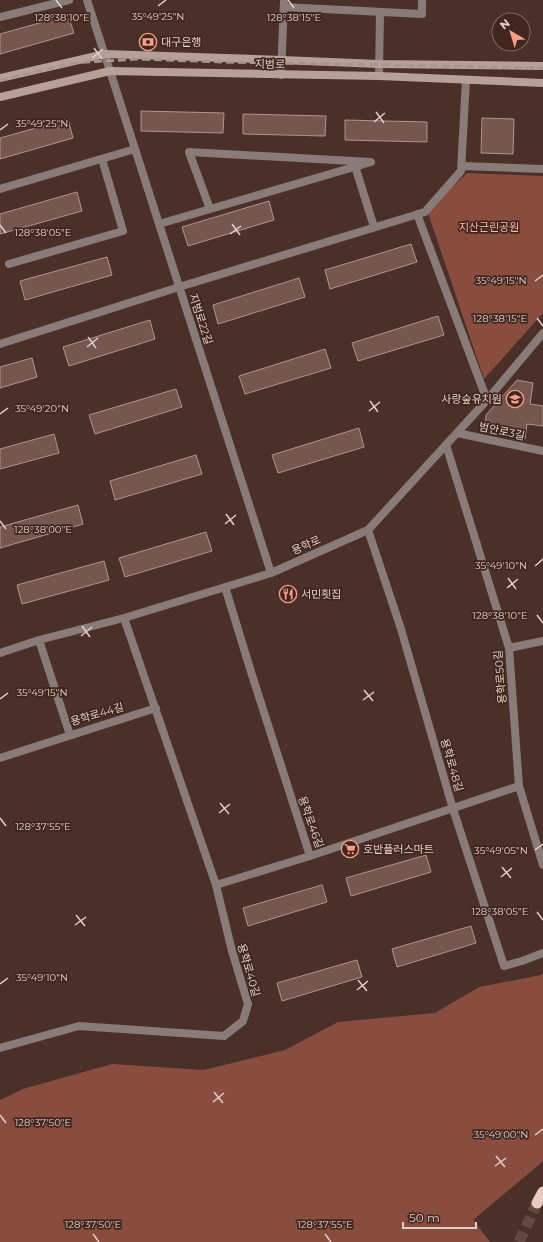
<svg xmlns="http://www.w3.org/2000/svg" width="543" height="1242" font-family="Montserrat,'Noto Sans KR',sans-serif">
  <rect width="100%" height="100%" fill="#4b3029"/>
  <path fill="#884d3e" d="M467,173l76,3v137l-59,66 -56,-166 19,-21z
    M543,973v187l-2,3 -68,57 17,22h-490v-142l23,-11 89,-25 92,6 81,-20 53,-28 97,-9 44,-26 62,-12z"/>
  <path fill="#75574f" stroke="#b4938a" d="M68,15l6,18 -74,21v-20z
    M141,111l83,2 -1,20 -82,-2z
    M243,114l83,2 -1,20 -82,-2z
    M482,118l32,1 -1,35 -32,-1z
    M68,119l5,19 -73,21v-21z
    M345,120l82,2v20l-82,-2z
    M77,192l5,19 -82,23v-20z
    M269,201l5,19 -86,26 -6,-19z
    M411,244l6,18 -87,27 -5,-19z
    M107,257l5,18 -87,25 -5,-19z
    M299,278l6,19 -87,27 -5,-19z
    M438,316l6,19 -86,26 -6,-18z
    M150,320l5,19 -86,27 -6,-19z
    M325,349l6,19 -86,26 -6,-18z
    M32,358l5,19 -37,11v-21z
    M517,380l16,3 -3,21 13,2v20l-16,-2 -2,15 -40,-7 1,-17z
    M176,389l6,18 -87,27 -6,-19z
    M359,428l5,19 -86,26 -6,-18z
    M54,434l5,19 -59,16v-20z
    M196,455l6,19 -87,26 -5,-19z
    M78,505l5,19 -83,24v-21z
    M206,532l6,19 -87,26 -6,-19z
    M104,561l5,19 -87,24 -5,-19z
    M426,855l5,17 -80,24 -5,-18z
    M322,885l5,17 -79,24 -5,-18z
    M471,926l5,17 -79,24 -5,-18z
    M357,960l5,17 -80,24 -5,-18z"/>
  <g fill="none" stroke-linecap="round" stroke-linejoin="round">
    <path stroke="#624841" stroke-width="11" stroke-dasharray="11 5.5" stroke-linecap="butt" d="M519,1242l18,-39"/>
    <path stroke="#897b77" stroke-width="8" d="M284,7l138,7v-14
      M0,17l69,-17
      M110,71l161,502
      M281,75l3,-75
      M379,76l1,-64
      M355,166l19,61
      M462,166l81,3
      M0,189l135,-40
      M417,214l70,186
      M159,224l212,-62 -182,-10 21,57
      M9,264l114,-33 -21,-72
      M0,344l179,-57 246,-75 36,-41 5,-91
      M446,445l63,203 10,138 24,79
      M368,530l33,99 52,180 51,157 18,-5 21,-8
      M225,587l27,88 58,181
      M39,640l31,95
      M509,648l34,-7
      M0,758l156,-50
      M216,885l94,-29 209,-70
      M0,1048l79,-22 145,10 19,-15 5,-17 -16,-53 -16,-66 -92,-267"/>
    <path stroke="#897b77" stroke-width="8" d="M87,0l23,71
      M457,433l86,18
      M0,653l39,-13 85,-22 147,-45 97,-43 119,-130 56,-67"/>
    <path stroke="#b7a09a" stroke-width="8" d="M0,78l105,-24 177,6 97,4 164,2
      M0,97l110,-26 269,5 164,7"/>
    <path stroke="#eac9c0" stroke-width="11" d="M537,1203l6,-11"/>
    <path stroke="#a9948e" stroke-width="3" stroke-dasharray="8 4" stroke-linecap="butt" d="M0,80l72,-17 64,-4 89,3 318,6"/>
  </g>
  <path fill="none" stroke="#e1cfca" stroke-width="1.5" d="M56,0l6,8M288,0l6,8M158,6l8,-6M94,48l8,11M92,58l11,-9M376,112l8,11M374,122l11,-9M0,130l8,-6M232,224l8,11M0,225l6,8M230,234l11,-8M535,281l8,-6M537,318l6,8M88,337l8,11M87,347l11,-9M370,401l8,11M369,411l11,-9M0,414l8,-6M226,514l8,11M0,521l6,8M225,524l11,-9M535,566l8,-7M508,578l8,11M507,588l11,-9M537,615l6,8M82,626l8,11M81,636l11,-9M364,690l9,11M0,699l8,-6M363,700l11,-8M220,803l9,11M219,813l11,-9M0,818l6,8M535,850l8,-6M502,867l9,11M501,877l11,-9M537,912l6,8M76,915l9,11M75,925l11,-8M358,980l9,11M0,984l8,-6M357,990l11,-9M214,1092l9,11M213,1102l11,-9M0,1115l6,8M535,1135l8,-6M496,1156l9,11M495,1166l11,-8M93,1234l6,8M325,1234l6,8"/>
  <defs>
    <symbol id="bank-ring" viewBox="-11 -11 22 22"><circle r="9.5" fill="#40261f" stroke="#f49e88" stroke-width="1.5"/><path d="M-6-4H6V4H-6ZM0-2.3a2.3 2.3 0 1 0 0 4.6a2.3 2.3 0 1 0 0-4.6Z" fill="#f49e88"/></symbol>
    <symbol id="school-ring" viewBox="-11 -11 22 22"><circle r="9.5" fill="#40261f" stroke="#f49e88" stroke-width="1.5"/><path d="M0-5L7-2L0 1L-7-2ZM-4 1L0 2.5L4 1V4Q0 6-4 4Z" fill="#f49e88"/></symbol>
    <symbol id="restaurant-ring" viewBox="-11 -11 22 22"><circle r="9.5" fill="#40261f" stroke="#f49e88" stroke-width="1.5"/><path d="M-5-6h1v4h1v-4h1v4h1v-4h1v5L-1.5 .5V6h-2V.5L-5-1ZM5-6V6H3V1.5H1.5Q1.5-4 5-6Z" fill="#f49e88"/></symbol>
    <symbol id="supermarket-ring" viewBox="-11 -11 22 22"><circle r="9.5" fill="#40261f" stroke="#f49e88" stroke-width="1.5"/><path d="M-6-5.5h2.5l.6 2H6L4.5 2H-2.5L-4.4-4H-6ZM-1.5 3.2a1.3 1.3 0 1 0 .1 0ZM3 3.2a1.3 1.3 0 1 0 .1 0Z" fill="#f49e88"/></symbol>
  </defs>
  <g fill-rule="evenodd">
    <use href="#bank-ring" x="138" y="32" width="20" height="20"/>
    <use href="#school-ring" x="505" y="389" width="20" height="20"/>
    <use href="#restaurant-ring" x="278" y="584" width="20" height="20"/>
    <use href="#supermarket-ring" x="340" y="839" width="20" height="20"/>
  </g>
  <g text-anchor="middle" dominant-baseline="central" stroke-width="3.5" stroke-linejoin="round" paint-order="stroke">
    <g font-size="11" fill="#e1cfca" stroke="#40261f" text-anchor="start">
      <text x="161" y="42">대구은행</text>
      <text x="502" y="399" text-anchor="end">사랑숲유치원</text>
      <text x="301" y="594">서민횟집</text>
      <text x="363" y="849">호반플러스마트</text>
    </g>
    <g font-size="11" fill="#e1cfca" stroke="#40261f">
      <text transform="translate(270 64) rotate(1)">지범로</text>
      <text transform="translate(201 319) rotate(72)">지범로22길</text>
      <text transform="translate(502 431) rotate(12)">범안로3길</text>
      <text transform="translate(306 545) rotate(-24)">용학로</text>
      <text transform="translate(500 677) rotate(-95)">용학로50길</text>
      <text transform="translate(97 714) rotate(-16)">용학로44길</text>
      <text transform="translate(452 765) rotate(74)">용학로48길</text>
      <text transform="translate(311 822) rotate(70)">용학로46길</text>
      <text transform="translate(249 970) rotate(74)">용학로40길</text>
    </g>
    <g font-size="11" fill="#f9b8a7" stroke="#40261f">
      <text x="489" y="227">지산근린공원</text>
    </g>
  </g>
  <g font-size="10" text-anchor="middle" fill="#e1cfca" stroke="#40261f" stroke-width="3.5" stroke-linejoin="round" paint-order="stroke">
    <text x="158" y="20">35°49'25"N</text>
    <text x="62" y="21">128°38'10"E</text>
    <text x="294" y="21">128°38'15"E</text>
    <text x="42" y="127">35°49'25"N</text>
    <text x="43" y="236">128°38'05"E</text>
    <text x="501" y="284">35°49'15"N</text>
    <text x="500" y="322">128°38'15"E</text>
    <text x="42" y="412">35°49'20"N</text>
    <text x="43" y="533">128°38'00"E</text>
    <text x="501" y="569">35°49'10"N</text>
    <text x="500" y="619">128°38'10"E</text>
    <text x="42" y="696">35°49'15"N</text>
    <text x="43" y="830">128°37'55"E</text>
    <text x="501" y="854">35°49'05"N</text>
    <text x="500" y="915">128°38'05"E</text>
    <text x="42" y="981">35°49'10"N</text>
    <text x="43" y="1126">128°37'50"E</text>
    <text x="501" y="1138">35°49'00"N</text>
    <text x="93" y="1228">128°37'50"E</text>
    <text x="325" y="1228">128°37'55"E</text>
  </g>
  <g transform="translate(511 32) rotate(322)"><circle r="19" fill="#40261f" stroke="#806a63"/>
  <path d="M0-3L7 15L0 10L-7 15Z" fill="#f49e88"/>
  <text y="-6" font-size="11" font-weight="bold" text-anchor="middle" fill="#e1cfca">N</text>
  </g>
  <path d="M403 1222v6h73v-6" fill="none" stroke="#e1cfca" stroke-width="2"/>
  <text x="409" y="1222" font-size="12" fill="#e1cfca" stroke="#40261f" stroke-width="3" paint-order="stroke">50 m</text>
</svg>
